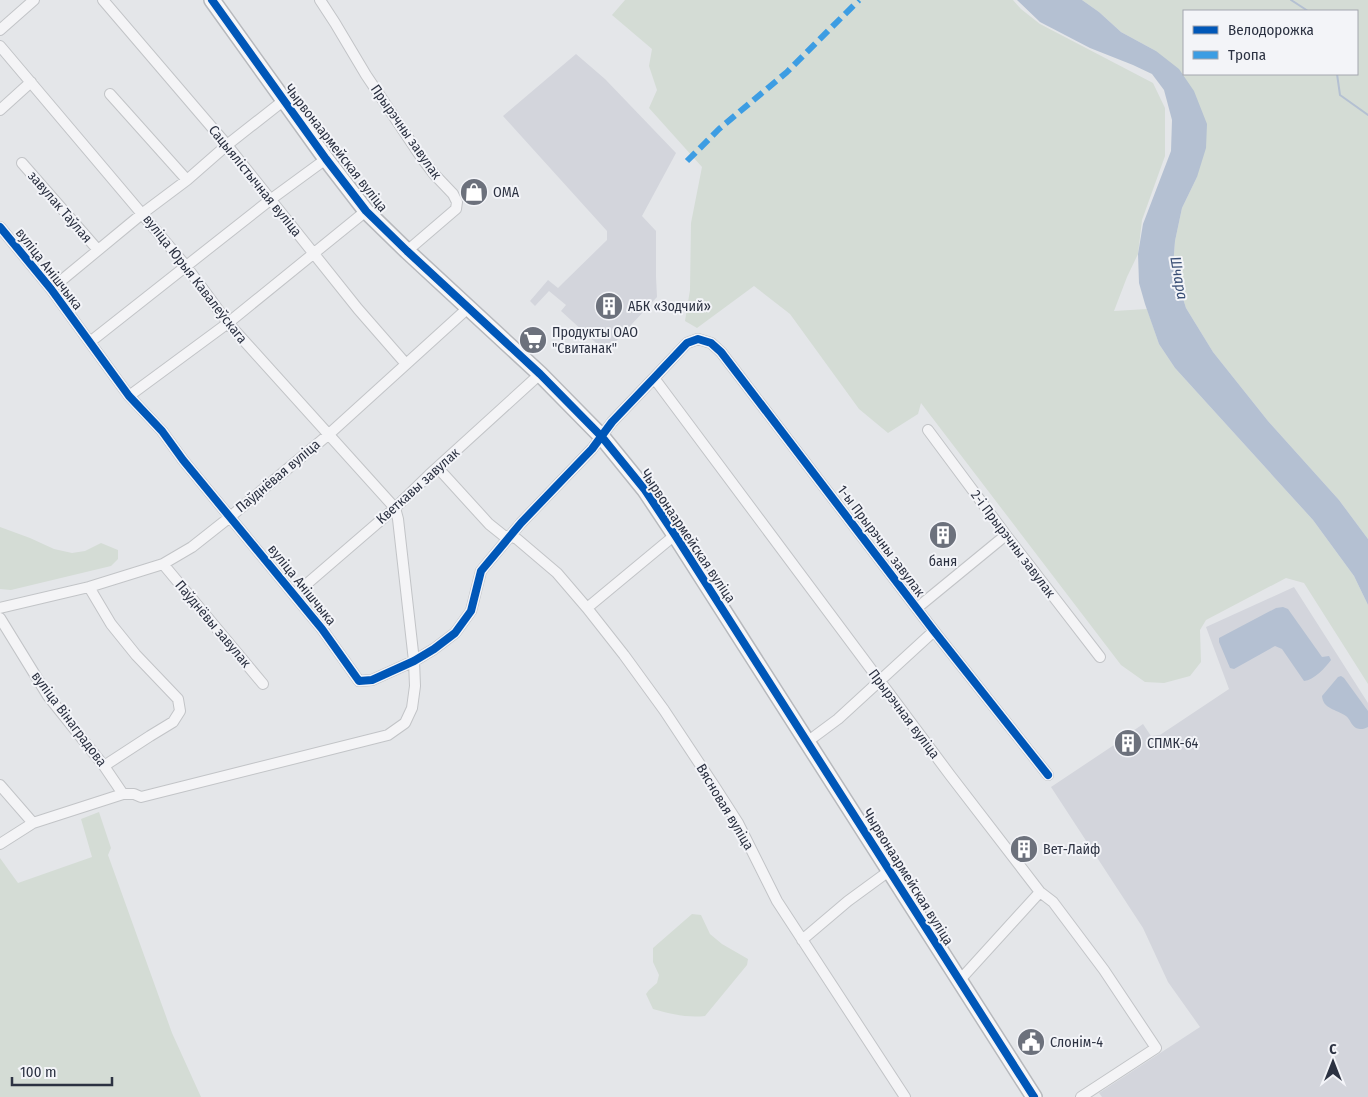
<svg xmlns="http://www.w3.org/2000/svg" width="1368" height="1097" font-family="'Fira Sans Condensed',sans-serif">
  <rect width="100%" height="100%" fill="#e4e6e9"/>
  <path fill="#d3d5dc" d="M576,54l29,25 71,74 -34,63 14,15v46l1,20 -51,55 -45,-41 5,-6 -17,-14 -14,15 -5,-5 18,-21 10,8 4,-4 45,-44v-9l-104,-115z
    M1294,587l74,116v394h-266l-3,-4 101,-66 -32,-45 -25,-54 -92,-141 78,-52 -2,-3 5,-3 1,2 10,-7 8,12 9,-1 69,-46 -23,-62z"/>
  <path fill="#d4dcd5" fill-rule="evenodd" d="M625,0h388l8,9 19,15 113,59 12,25v48l-23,64 -4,34 -11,23 -13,34 33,-2 12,35 16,24 138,152 41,56 14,29v79l-64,-101 -18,-5 -80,42 -6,10 1,32 -11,14 -26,7 -19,-1 -24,-17 -200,-262 -3,11 -30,19 -29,-24 -69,-95 -36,-28 -57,42 -12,-7 5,-31 1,-67 11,-56 -53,-59 8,-18 -8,-24 3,-17 -40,-34z
    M1082,0h286v539l-29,-39 -71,-79 -55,-69 -27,-44 -13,-41 2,-26 7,-33 15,-31 -41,-126 -35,-19 -22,-20zM1184,11h173v63h-173z
    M0,527l30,11 24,11 18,4 13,-2 16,-8 17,7v9l-7,7 -100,24 -11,-1z
    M99,812l12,36 -3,7 64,178 29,64h-201v-239l18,25 74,-26 -11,-38z
    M692,914l9,1 9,19 12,10 26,15 -1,6 -42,51c-18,2 -34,-2 -52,-7l-7,-15 3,-4 8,-7 2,-8 -6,-13v-14z"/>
  <path fill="#b4c0d2" d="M1017,0h65l17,12 22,20 35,19 23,18 15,22 13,33 -1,24 -9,29 -15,31 -7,33 -2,26 13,41 27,44 55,69 71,79 29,39v66l-14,-29 -41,-56 -138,-152 -16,-24 -14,-40 -6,-21 -1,-29 5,-30 28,-73 1,-31 -8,-30 -12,-16 -19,-9 -43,-17 -50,-26z
    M1283,607l5,2 34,48 7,-1 2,4c-6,8 -17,20 -27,21l-22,-32 -7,-3 -41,23 -4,-1 -11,-26v-4l57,-30z
    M1341,676l3,2 24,33v16c-4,2 -7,3 -12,1 -5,-3 -6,-9 -10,-12 -10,-7 -23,-7 -24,-20l16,-19z"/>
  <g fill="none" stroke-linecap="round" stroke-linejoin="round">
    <path stroke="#b4c0d2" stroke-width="2" d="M1291,0l17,11
      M1337,74l3,21 28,20"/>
    <defs>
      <path id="minor" d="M103,0l124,145 131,164 48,55
        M320,0l15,23 31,52 55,82 13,17 19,20 4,8 -1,7 -49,42
        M0,30l34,-30
        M0,46l186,220 42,57 167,185 3,11 16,142 1,25 -3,22 -7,15 -17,12 -247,62 -7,-3h-11l-90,29 -33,21
        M110,94l77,86
        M0,110l31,-28
        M22,163l76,87
        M0,227l51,62 78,107 33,35 21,29 139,169 37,52 13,-1 42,-19 20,-12 21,-16 16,-22 10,-40 40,-48 71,-74 20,-27 42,-44 33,-35 11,-4 13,4 10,9 213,279 114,144
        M51,289l92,-76 44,-33 40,-35 56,-44
        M90,342l180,-142 56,-41
        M654,378l296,397 90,117 13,10 51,68 52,78 -75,49
        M129,396l99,-73 138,-112
        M928,430l78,105 94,122
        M438,468l51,56 15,12h6l7,3 40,34 30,35 37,47 40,55 51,77 23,36 39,78 128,196
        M163,564l100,120
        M89,587l22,37 25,31 42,44 2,12 -7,11 -23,14 -46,30
        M294,595l101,-87 34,-33 111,-101
        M0,608l89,-21 74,-23 29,-17 38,-30 98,-82 140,-127
        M587,608l88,-73
        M917,608l89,-73
        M0,618l48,78 56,70 19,28
        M807,742l31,-23 96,-88
        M0,785l33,38
        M802,940l46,-39 41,-30
        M959,981l81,-89"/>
      <path id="highway" d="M212,0l114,159 40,52 41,40 133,123 62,63 43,53 30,45 359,562"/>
    </defs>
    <use href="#minor" stroke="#c2c4c7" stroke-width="12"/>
    <use href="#highway" stroke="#b7b9bd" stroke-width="18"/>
    <use href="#minor" stroke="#f4f4f6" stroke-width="10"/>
    <use href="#highway" stroke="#f7f7f8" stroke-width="15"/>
    <path stroke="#3d9de3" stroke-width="6" stroke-dasharray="12 6" stroke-linecap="butt" d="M687,161l32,-32 68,-57 72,-72"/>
    <defs>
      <path id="cycleway" d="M212,0l114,159 40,52 41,40 133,123 62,63 43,53 30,45 359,562
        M0,227l51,62 78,107 33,35 21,29 139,169 37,52 13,-1 42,-19 20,-12 21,-16 16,-22 10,-40 40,-48 71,-74 20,-27 42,-44 33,-35 11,-4 13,4 10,9 213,279 114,144"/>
    </defs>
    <use href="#cycleway" stroke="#f3f4f8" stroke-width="11"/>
    <use href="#cycleway" stroke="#0057b8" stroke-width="8"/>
  </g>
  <defs>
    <symbol id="shop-disc" viewBox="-11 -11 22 22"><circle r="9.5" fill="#6c717c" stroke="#f3f4f8"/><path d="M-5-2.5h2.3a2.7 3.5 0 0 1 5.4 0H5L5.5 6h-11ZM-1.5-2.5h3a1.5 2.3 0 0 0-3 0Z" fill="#fff"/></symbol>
    <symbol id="building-disc" viewBox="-11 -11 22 22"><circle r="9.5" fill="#6c717c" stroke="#f3f4f8"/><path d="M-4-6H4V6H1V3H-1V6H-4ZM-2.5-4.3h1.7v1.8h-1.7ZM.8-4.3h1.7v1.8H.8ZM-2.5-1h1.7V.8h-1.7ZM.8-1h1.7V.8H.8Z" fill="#fff"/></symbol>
    <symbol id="supermarket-disc" viewBox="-11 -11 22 22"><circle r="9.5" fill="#6c717c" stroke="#f3f4f8"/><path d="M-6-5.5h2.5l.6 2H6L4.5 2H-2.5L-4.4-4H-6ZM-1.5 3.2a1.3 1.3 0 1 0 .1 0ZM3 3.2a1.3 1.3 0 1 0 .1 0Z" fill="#fff"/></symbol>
    <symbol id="civic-disc" viewBox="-11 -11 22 22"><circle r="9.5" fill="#6c717c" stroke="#f3f4f8"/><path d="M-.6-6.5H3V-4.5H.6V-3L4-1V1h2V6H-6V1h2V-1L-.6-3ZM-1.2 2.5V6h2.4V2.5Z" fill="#fff"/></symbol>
  </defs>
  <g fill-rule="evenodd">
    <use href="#shop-disc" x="458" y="176" width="32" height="32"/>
    <use href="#building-disc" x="593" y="290" width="32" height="32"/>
    <use href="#supermarket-disc" x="517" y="324" width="32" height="32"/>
    <use href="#building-disc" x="927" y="519" width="32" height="32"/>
    <use href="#building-disc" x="1112" y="727" width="32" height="32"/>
    <use href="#building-disc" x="1008" y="833" width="32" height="32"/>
    <use href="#civic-disc" x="1015" y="1026" width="32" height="32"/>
  </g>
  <g text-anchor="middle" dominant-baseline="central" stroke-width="4" stroke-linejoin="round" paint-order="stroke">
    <g font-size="14" fill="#2c3242" stroke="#f3f4f8">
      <text transform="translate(406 132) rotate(55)">Прырэчны завулак</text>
      <text transform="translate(336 148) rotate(52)">Чырвонаармейская вуліца</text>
      <text transform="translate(255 181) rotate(51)">Сацыялістычная вуліца</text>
      <text transform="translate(60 207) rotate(49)">завулак Таўлая</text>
      <text transform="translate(49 269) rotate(52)">вуліца Анішчыка</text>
      <text transform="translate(195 279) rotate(52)">вуліца Юрыя Кавалеўскага</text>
      <text transform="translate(278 476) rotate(-40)">Паўднёвая вуліца</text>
      <text transform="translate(418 486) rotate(-42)">Кветкавы завулак</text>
      <text transform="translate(688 536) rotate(56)">Чырвонаармейская вуліца</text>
      <text transform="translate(881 541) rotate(53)">1-ы Прырэчны завулак</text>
      <text transform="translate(1013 544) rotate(53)">2-і Прырэчны завулак</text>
      <text transform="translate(302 585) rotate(51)">вуліца Анішчыка</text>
      <text transform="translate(213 624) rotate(50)">Паўднёвы завулак</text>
      <text transform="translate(904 714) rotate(53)">Прырэчная вуліца</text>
      <text transform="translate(69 719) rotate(53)">вуліца Вінаградова</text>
      <text transform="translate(725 807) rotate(59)">Вясновая вуліца</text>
      <text transform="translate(908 877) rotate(58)">Чырвонаармейская вуліца</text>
    </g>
    <g font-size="14" fill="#2c3242" stroke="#f3f4f8" text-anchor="start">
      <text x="493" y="192">ОМА</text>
      <text x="628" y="306">АБК «Зодчий»</text>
      <text x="552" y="332">Продукты ОАО<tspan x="552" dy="16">"Свитанак"</tspan></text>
      <text x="943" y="561" text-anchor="middle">баня</text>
      <text x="1147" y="743">СПМК-64</text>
      <text x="1043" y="849">Вет-Лайф</text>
      <text x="1050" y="1042">Слонім-4</text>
    </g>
    <g font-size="15" font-style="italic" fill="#384d74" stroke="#f3f4f8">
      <text transform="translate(1179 278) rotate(80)">Шчара</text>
    </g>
  </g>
  <rect x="1183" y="10" width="175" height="65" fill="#f3f4f8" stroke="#a3a6af"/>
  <rect x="1193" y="26" width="25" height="8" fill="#0057b8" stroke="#a3a6af"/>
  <text x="1228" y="35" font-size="15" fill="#2c3242">Велодорожка</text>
  <rect x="1193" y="51" width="25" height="8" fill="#3d9de3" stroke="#a3a6af"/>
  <text x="1228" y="60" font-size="15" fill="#2c3242">Тропа</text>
  <g transform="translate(1333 1062)" stroke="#f3f4f8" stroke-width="4" paint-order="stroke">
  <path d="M0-4L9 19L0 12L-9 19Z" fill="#2c3242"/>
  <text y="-8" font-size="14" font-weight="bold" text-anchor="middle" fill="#2c3242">С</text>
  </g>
  <path d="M12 1077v8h100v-8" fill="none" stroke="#2c3242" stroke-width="2.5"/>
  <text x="20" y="1077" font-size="15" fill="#2c3242" stroke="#f3f4f8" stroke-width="4" paint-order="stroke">100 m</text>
</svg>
